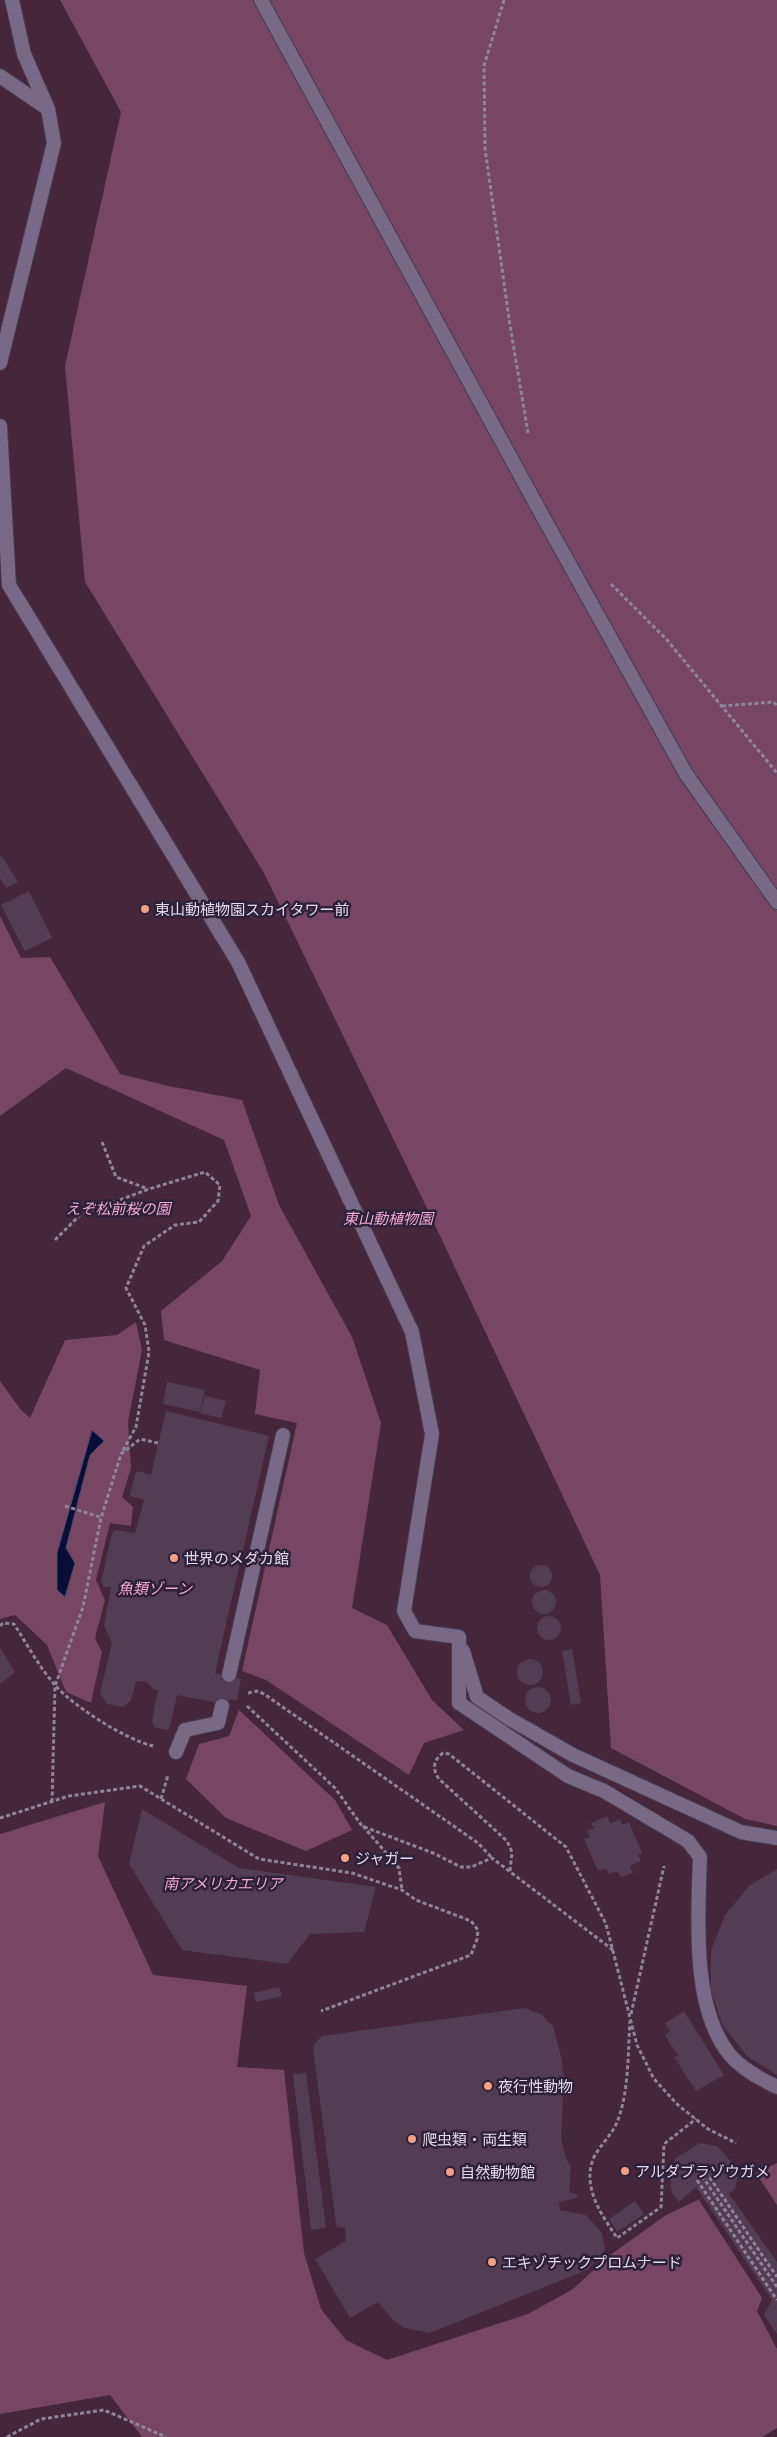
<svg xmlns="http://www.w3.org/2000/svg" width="777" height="2437" font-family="'Playfair Display','Noto Sans JP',serif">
  <rect width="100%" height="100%" fill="#2d2039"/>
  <path fill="#452739" d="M0,0h777v2437h-777z"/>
  <path fill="#774663" d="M60,0h717v1826l-32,-7 -134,-71 -11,-173 -175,-371 -161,-331 -179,-291 -20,-216 56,-254z
    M0,916l21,42 29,-1 70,117 49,12 73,14 37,105 73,132 29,86 -29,185 35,17 45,75 32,30 -40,13 -15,32 -143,-95 -24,-9 55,-248 -42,-9 5,-44 -96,-30 -3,-29 61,-50 29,-45 -27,-76 -158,-72 -66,48z
    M136,1322l6,28 -14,72 3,46 -9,29 11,10 -2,19 -21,-3 -14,57 9,20 -10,38 7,14 -11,51 -25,-11 -19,-47 -32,-30 -15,4v-238l21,29 9,8 35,-78 52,-5z
    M239,1710l96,90 17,30 -46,21 -80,-33 -40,-39 13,-35 30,-8z
    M105,1802l-7,54 55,119 94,11 -10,81 47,3 20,183 17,56 25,31 41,20 141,-46 45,-25 36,-33 57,-41 111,-52v42l-21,-32 -57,27 63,98 -5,13 20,38v79l-15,9h-620l-32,-42 -110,19v-580z"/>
  <path fill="#090e36" stroke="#4a4b6c" d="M92,1430l12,11 -14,14 -24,93 9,15 -10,34 -8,-7v-37z"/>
  <path fill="#533d53" d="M2,856l16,26 -12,6 -6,-10v-21z
    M29,891l23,47 -27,13 -24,-46z
    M167,1382l38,8 -5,22 -37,-8z
    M205,1396l21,5 -5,17 -21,-5z
    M166,1411l103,25 -54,237 26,6 -4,22 -7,-2 -2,6 -51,-10 -7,32 -3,3 -13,-3 -2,-6 6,-31 -5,-1 -6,-7 -11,-1 -5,19 -8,7 -16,-3 -7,-11 12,-49 -8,-19 7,-38h-7l-3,-5 11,-49 4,-3 19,3 9,-33 -14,-4 5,-22 3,-3 13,4z
    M530 1576a11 11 0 1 1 22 0a11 11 0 1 1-22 0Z
    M532 1602a12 12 0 1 1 24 0a12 12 0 1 1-24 0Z
    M537 1628a12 12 0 1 1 24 0a12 12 0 1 1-24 0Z
    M0,1647l15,25 -15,12z
    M572,1649l9,54 -10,2 -9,-54z
    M517 1672a13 13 0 1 1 26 0a13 13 0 1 1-26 0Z
    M525 1700a13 13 0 1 1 26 0a13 13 0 1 1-26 0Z
    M142,1809l97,59 137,19 -12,45 -54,2 -23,30 -105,-14 -53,-86z
    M607,1816l3,8 10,-5 2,6 7,-3 13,31 -4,1 3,7 -11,5 3,7 -12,4 -4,-6 -8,3 -3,-6 -8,3 -14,-32 6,-2 -3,-6 7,-3 -3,-5z
    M777,1869v206l-30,-19 -24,-30 -12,-36v-39l14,-36 25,-30z
    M279,1987l3,9 -26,6 -2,-9z
    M525,2008l17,7 11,11 8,30 3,20 -3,63 5,20 5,8 -2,25 9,3 -2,3 -17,4 1,8 26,5 16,18 3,17 -18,20 -158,63 -24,-5 -12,-8 -15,-18 -28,16 -35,-59 31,-18 -1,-13 -8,-1 -1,-4 -23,-175 3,-6 6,-6z
    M684,2011l40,64 -28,16 -22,-34 4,-1 -13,-21 5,-4 -5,-8z
    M306,2073l20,155 -15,2 -18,-156z
    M700,2143l17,3 18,20 3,8 -3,15 -6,5 48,68v72l-13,-19 8,-15 -76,-113 -17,15 -7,-9 -3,-18 7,-17z
    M635,2201l9,13 -27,18 -8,-13z"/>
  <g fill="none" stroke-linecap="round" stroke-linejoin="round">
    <defs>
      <path id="service" d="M0,76l48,33
        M0,363l54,-220 -6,-34 -24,-55 -12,-54
        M0,426l9,159 229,377 174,370 20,102 -28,177 11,20 44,6v66l109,73 36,15 84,50 12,16c-2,58 -9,151 30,198 12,14 30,24 47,32
        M463,1651l14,46 31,21 65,37 168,77 36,6
        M229,1675l54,-240
        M176,1752l9,-22 33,-7 4,-17"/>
      <path id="tertiary" d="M261,0l281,515 144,259 91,128"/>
    </defs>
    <use href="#service" stroke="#463b50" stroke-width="16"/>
    <use href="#tertiary" stroke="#463b50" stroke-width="16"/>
    <path stroke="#8f8499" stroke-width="3" stroke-dasharray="4 2.5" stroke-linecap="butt" d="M504,0l-20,66 1,83 25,176 18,108
      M611,584l56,56 110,133
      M722,706l51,-4 4,3
      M102,1142l14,35 32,12
      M55,1240l25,-25 69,-26 56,-17 15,13 -2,16 -19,21 -24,3 -31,21 -18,42 19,37 4,27 -13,75 -15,27
      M65,1506l35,11
      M0,1626l3,-3 11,1c13,20 25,43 41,61 19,22 70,54 98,61
      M248,1693l9,-2 7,3 214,149 14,15
      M247,1706l88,82 27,38 71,27 28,14h10l21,-9 121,92
      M161,1799l7,-24
      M52,1802l3,-116 28,-79 18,-89 20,-64 19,-15 18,4
      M0,1818l69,-22 71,-10 119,73 93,14 50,17 14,10 55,21 7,9 -1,9 -6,16 -150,56
      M363,1826l36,42 3,22
      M510,1871l2,-19 -5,-11 -68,-62c-7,-10 -6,-19 4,-26l6,1 117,93 40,77 31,121 17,34 24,26 30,24 28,14
      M631,2014l33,-148
      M630,2020c-2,31 -1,74 -13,102 -5,13 -17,23 -23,35 -13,30 8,58 23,81l44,-31 3,-63 32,-25
      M706,2172l71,105
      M702,2176l75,111
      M697,2180l80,120
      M7,2437l34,-18 63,-9 62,27"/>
    <use href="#service" stroke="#786986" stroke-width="14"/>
    <use href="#tertiary" stroke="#786986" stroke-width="14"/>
  </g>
  <g fill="#f39f83" stroke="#2d2039" stroke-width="2">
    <circle cx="145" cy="909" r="5"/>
    <circle cx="174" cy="1558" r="5"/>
    <circle cx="345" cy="1858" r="5"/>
    <circle cx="488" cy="2086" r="5"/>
    <circle cx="412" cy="2139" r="5"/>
    <circle cx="625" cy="2171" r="5"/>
    <circle cx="450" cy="2172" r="5"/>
    <circle cx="492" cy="2262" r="5"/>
  </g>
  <g text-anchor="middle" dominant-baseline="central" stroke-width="5" stroke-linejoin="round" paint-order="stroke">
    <g font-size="15" fill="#e3daeb" stroke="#2d2039" text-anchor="start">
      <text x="155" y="909">東山動植物園スカイタワー前</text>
      <text x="184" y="1558">世界のメダカ館</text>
      <text x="355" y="1858">ジャガー</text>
      <text x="498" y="2086">夜行性動物</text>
      <text x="422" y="2139">爬虫類・両生類</text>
      <text x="635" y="2171">アルダブラゾウガメ</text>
      <text x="460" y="2172">自然動物館</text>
      <text x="502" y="2262">エキゾチックプロムナード</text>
    </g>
    <g font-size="15" font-style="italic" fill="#f6a7d4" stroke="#2d2039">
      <text x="118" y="1208">えぞ松前桜の園</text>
      <text x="388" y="1218">東山動植物園</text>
      <text x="155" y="1588">魚類ゾーン</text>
      <text x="223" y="1883">南アメリカエリア</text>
    </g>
  </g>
</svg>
